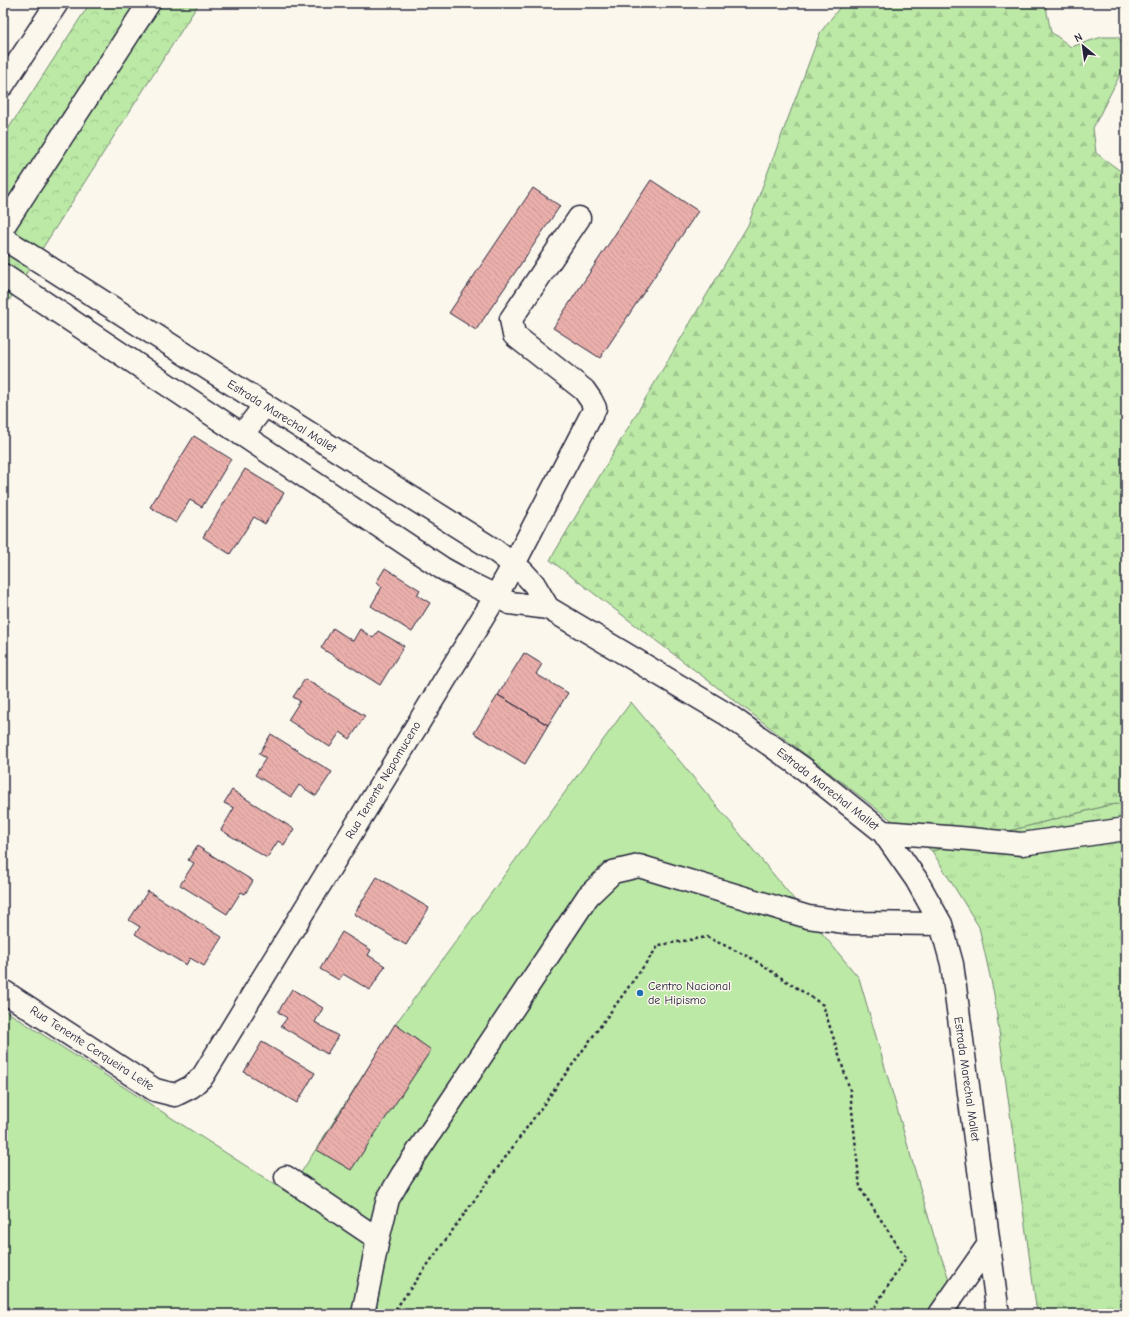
<svg xmlns="http://www.w3.org/2000/svg" width="1129" height="1317" font-family="'Comic Neue',sans-serif">
  <defs>
    <pattern id="grass-tufts" width="24" height="20" patternUnits="userSpaceOnUse"><rect width="24" height="20" fill="#bce9a6"/><path d="M3 7l-1-3M5 7V3M7 7l1-3M15 17l-1-3M17 17v-4M19 17l1-3" fill="none" stroke="#a1c890"/></pattern>
    <pattern id="forest-firs" width="22" height="20" patternUnits="userSpaceOnUse"><rect width="22" height="20" fill="#bce9a6"/><path d="M5 1l3.5 6h-7zM16 11l3.5 6h-7z" fill="#a1c890"/></pattern>
    <pattern id="park-crowns" width="20" height="18" patternUnits="userSpaceOnUse"><rect width="20" height="18" fill="#bce9a6"/><path d="M2 6a3 3 0 1 1 6 0M12 15a3 3 0 1 1 6 0" fill="none" stroke="#a1c890"/></pattern>
    <pattern id="building-back-hatch" width="6" height="6" patternUnits="userSpaceOnUse"><rect width="6" height="6" fill="#eaafab"/><path d="M-1 5l2 2M0 0l6 6M5-1l2 2" fill="none" stroke="#c89694"/></pattern>
  </defs>
  <rect width="100%" height="100%" fill="#fbf7ec"/>
  <filter id="ink" filterUnits="userSpaceOnUse"><feTurbulence type="fractalNoise" baseFrequency=".025" numOctaves="2"/><feDisplacementMap in="SourceGraphic" scale="8" xChannelSelector="R" yChannelSelector="G"/><feConvolveMatrix kernelMatrix="1 2 1 2 8 2 1 2 1" color-interpolation-filters="sRGB"/></filter>
  <g filter="url(#ink)">
    <path fill="url(#grass-tufts)" stroke="#6f8670" d="M1126,803v511h-89l-43,-320 -15,-67 -47,-76 177,-46z"/>
    <path fill="url(#forest-firs)" stroke="#6f8670" d="M843,3h202l6,29 20,15 31,-10h16l8,11v15l-33,65 3,25 30,22v628l-17,2 -177,46 -382,-291 198,-335 72,-192z"/>
    <path fill="url(#park-crowns)" stroke="#6f8670" d="M90,3h109l-196,307v-173z"/>
    <path fill="#bce9a6" stroke="#6f8670" d="M631,702l228,276 75,258 27,78h-958v-305l285,184 111,-174z"/>
    <path fill="url(#building-back-hatch)" stroke="#22223b" d="M651,180l47,31 -98,147 -47,-30z
      M533,188l27,18 -84,124 -27,-17z
      M194,436l37,23 -29,48 -12,-7 -14,23 -26,-16z
      M245,469l39,24 -19,31 -11,-7 -24,37 -27,-17z
      M385,568l35,22 -3,5 13,8 -18,29 -41,-26 11,-19 -6,-4z
      M333,628l20,13 7,-12 13,9 5,-7 26,15 -24,39 -59,-37z
      M524,653l18,11 -6,10 32,19 -20,32 -50,-30z
      M305,679l60,37 -15,23 -10,-7 -10,15 -42,-27 12,-19 -7,-4z
      M498,695l50,30 -23,39 -51,-31z
      M271,734l61,38 -16,24 -17,-11 -8,12 -36,-22 11,-17 -7,-4z
      M232,790l62,39 -10,16 -6,-4 -11,17 -46,-28 13,-22 -10,-5z
      M197,846l56,35 -8,13 -4,-2 -14,22 -47,-29 14,-22 -6,-3z
      M377,877l52,31 -23,37 -52,-31z
      M148,891l74,46 -18,29 -14,-8 -4,7 -51,-31 5,-7 -11,-7z
      M342,932l29,18 -3,5 17,11 -15,24 -27,-16 -4,6 -19,-11z
      M292,989l31,19 -8,14 23,14 -11,18 -46,-28 6,-8 -9,-6z
      M395,1024l36,26 -80,120 -34,-20z
      M262,1042l53,31 -18,30 -53,-31z"/>
    <g fill="none" stroke-linecap="round" stroke-linejoin="round">
      <defs>
        <path id="minor" d="M3,227l146,-224
          M3,238l262,167 228,144 30,23 11,12 14,24
          M3,275l439,293 27,15 41,20 38,5 180,107 76,54 79,63 33,47 25,45 11,40 46,350
          M242,435l23,-30
          M883,832l77,6 62,6 104,-15
          M3,991l152,99 20,5 16,-8 12,-11 293,-480 18,-32 81,-156 -4,-8 -7,-10 -70,-55 -3,-16 68,-101
          M286,1177l92,62
          M363,1314l15,-75 10,-40 14,-24 186,-279 25,-24 26,-6 169,51 44,6 89,1
          M940,1314l49,-70"/>
        <path id="major" d="M3,85l54,-82"/>
      </defs>
      <use href="#minor" stroke="#22223b" stroke-width="25"/>
      <use href="#major" stroke="#22223b" stroke-width="25"/>
      <path stroke="#22223b" stroke-width="2.5" stroke-dasharray="3 3" stroke-linecap="butt" d="M392,1314l267,-369 48,-8 44,21 72,47 27,85 10,98 46,70 -36,56"/>
      <use href="#minor" stroke="#fbf7ec" stroke-width="22"/>
      <use href="#major" stroke="#fbf7ec" stroke-width="22"/>
    </g>
  </g>
  <circle fill="#1f6fb2" stroke="#fbf7ec" stroke-width="1.5" cx="640" cy="993" r="4"/>
  <g text-anchor="middle" dominant-baseline="central" stroke-width="3" stroke-linejoin="round" paint-order="stroke">
    <g font-size="12" fill="#22223b" stroke="#fbf7ec">
      <text transform="translate(282 416) rotate(32)">Estrada Marechal Mallet</text>
      <text transform="translate(383 780) rotate(-59)">Rua Tenente Nepomuceno</text>
      <text transform="translate(828 789) rotate(38)">Estrada Marechal Mallet</text>
      <text transform="translate(92 1048) rotate(33)">Rua Tenente Cerqueira Leite</text>
      <text transform="translate(967 1079) rotate(82)">Estrada Marechal Mallet</text>
    </g>
    <g font-size="12" fill="#22223b" stroke="#fbf7ec" text-anchor="start">
      <text x="648" y="986">Centro Nacional<tspan x="648" dy="14">de Hipismo</tspan></text>
    </g>
  </g>
  <rect width="1129" height="1317" fill="none" stroke="#fbf7ec" stroke-width="16"/>
  <rect x="8" y="8" width="1113" height="1301" fill="none" stroke="#22223b" stroke-width="1.5" filter="url(#ink)"/>
  <g transform="translate(1083 46) rotate(331)" stroke="#fbf7ec" stroke-width="3" paint-order="stroke">
  <path d="M0-3L7 15L0 10L-7 15Z" fill="#22223b"/>
  <text y="-6" font-size="11" font-weight="bold" text-anchor="middle" fill="#22223b">N</text>
  </g>
</svg>
